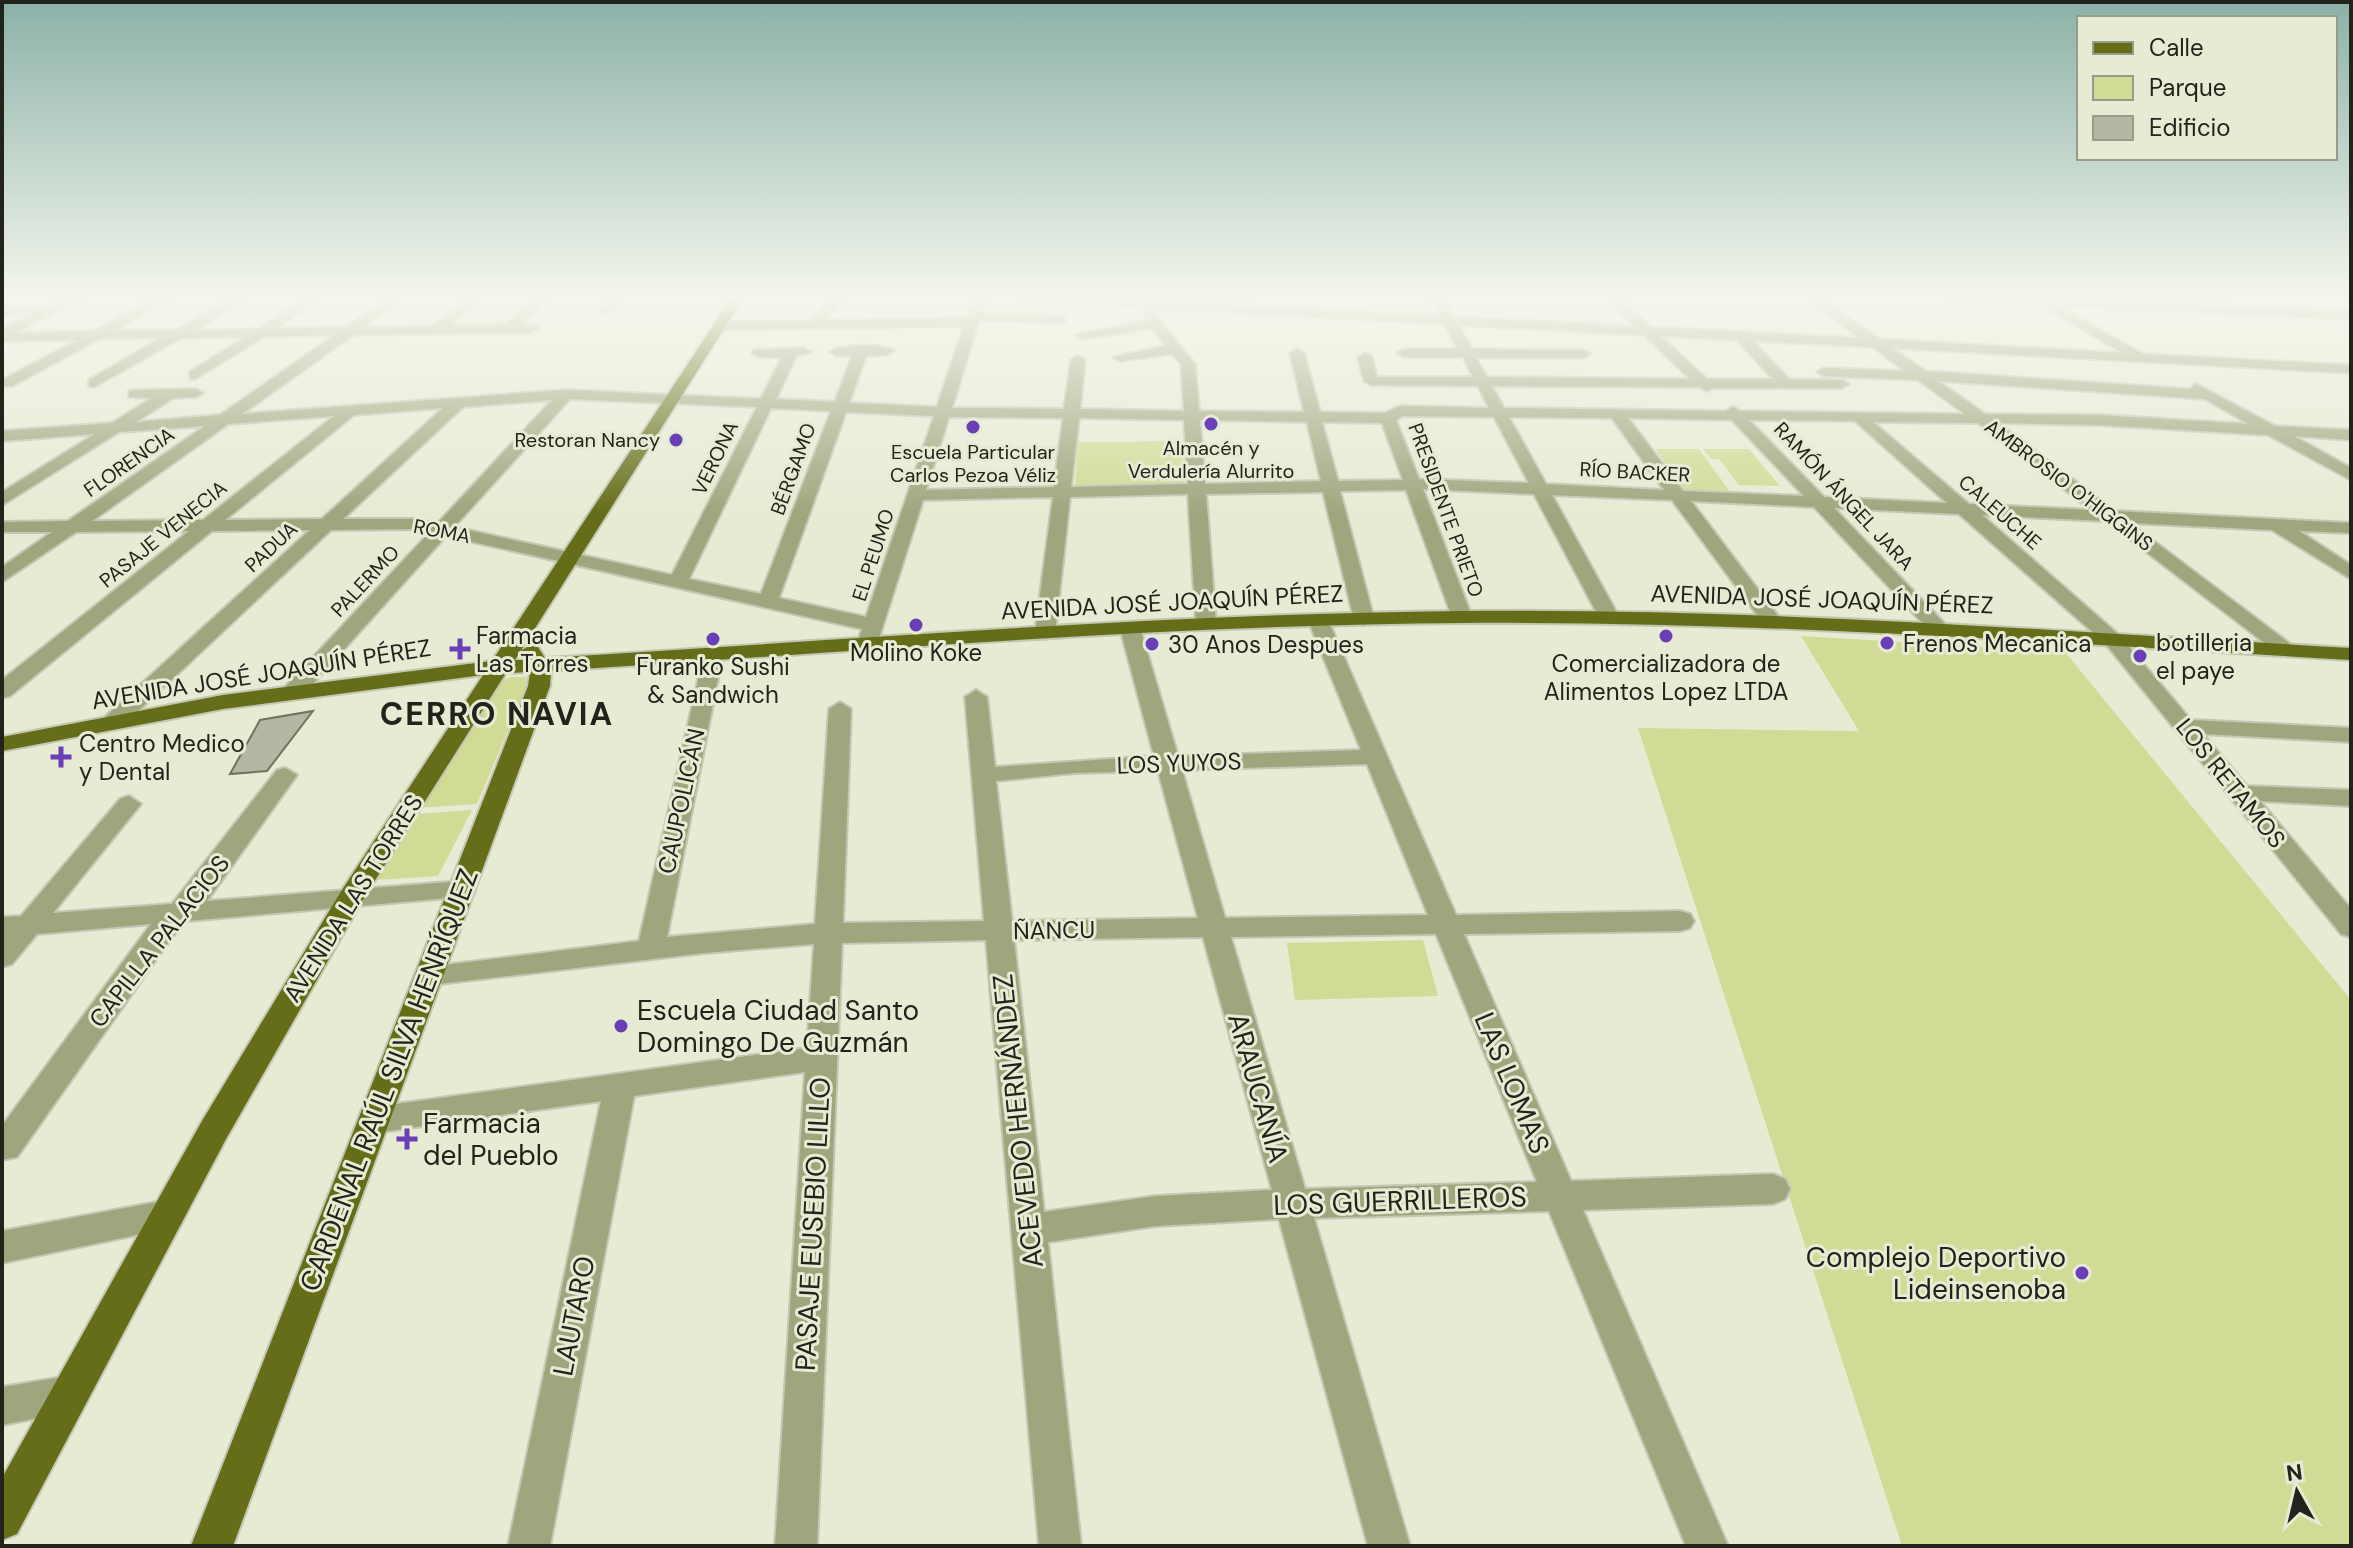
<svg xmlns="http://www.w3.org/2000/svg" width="2353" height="1548" font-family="'DM Sans',sans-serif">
  <rect width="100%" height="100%" fill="#e7ebd4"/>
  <path fill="#d1db96" d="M1183,441l1,42 -109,3 3,-44z
    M1655,449h44l32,44 -45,-1z
    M1703,449h46l31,37 -41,-1 -20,-26h-8z
    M1801,636l264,16 286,348v546h-449l-264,-818 221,3z
    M511,677h15v10l-49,117 -60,4 79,-125z
    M472,810l-34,66 -61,4 38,-66z
    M1423,940l15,56 -143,4 -8,-57z"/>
  <path fill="#b4b8a3" stroke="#6e725e" stroke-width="2" d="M313,711l-46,60 -37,3 30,-54z"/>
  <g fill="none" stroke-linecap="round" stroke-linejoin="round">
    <defs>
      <path id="minor" d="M67,297h16l-68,36 79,-2 64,-34h16l-60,34 62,-1 57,-33h15l-53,33 63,-1 49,-32h15l-46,31 71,-1 43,-30h14l-40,30 69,-1 36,-29h14l-33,28 56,-1 31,-27h14l-29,27 14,1 2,3 -7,4 -178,3 -111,79 324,-24 195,9 21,-42h-23l-7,-4 2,-3 50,-2 7,4 -15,4 -20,43 59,3 17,-46h-15l-7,-4c11,-8 53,-9 64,-1l-7,4 -21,1 -17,47 88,4 27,-81 -244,4 -7,-4 7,-4 93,-1c8,-16 16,-24 34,-24l-21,23 141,-2 7,-21h12l-5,15 84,4v6l-5,1 -81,-3 -27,88 112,1 7,-49 7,-4 7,4 -5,49 104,2 -3,-47 -9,-10 -52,7 -7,-4 53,-11 -14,-18 -69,11 -7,-4 71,-14 -4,-14 -124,-6 -6,-4h138l2,3 288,16 -10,-19h12l11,20 181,9 -30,-29h13l33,30 209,11 -55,-41h14l60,42 244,14 -83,-48 -90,-4 -6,-4h95l312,14v8l-293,-13 85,48 208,11v8l-459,-25 33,23 265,18 6,-5 79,42 76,4v10l-57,-4 57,32v12l-83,-45 -169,-10 -101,-2 117,88 236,12v10l-52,-2 52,34v14l-79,-49 -142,-7 163,123 3,4 -10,6 -7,-2 -173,-133 -124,-6 137,120 72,85 160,8v14l-148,-8 44,52 104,4v16l-91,-5 91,108v28l-10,-3 -236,-291 -146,-129 -125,-6 111,116 3,4 -10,6 -7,-2 -117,-125 -123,-6 90,119 -10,6 -7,-2 -92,-124 -120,-5 67,122 -10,6 -10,-6 -65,-123 -111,-5 49,128 -10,6 -10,-6 -46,-127 -66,1 34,128 -10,6 -10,-6 -31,-127 -117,2 10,130 -10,6 -10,-6 -8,-130 -118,3 -15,136 -10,6 -10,-6 18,-136 -130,3 -44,138 -10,6 -10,-6 3,-9 -416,-93 -144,160h-16l-3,-5 3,-5 143,-153 -15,-4 -83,1 -211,198h-16l-3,-5 3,-5 206,-188 -98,1 -202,165 -8,2v-18l187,-149 -113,1 -74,50v-15l50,-35h-50v-10l66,-1 137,-95 -86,6 -117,73v-13l93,-58 -93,7v-10l110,-8 40,-25 -23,-1v-6l5,-1 62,-1 7,4 -7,4 -23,1 -37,24 84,-7 115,-80 -71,2 -69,42 -5,-1v-6l55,-35 -64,1 -87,49 -5,-1v-6l72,-42 -62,1 -87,47h-10v-6l76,-40 -76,1v-12l30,-15 -30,1v-8h45zM1155,308l290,16 13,25h-54l-7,4 7,4h59l10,20h-96l-5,-20 -7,-4 -7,4 6,24 7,4 107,1 11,22 -89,-2 -15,7 -65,-1 -16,-59 -7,-4 -7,4 14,59 -105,-1 -4,-47 -34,-41zM1458,325l186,10 46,44 -203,-2 -11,-19h107l7,-4 -7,-4 -111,-1zM1660,336l77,4 36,39h-66zM1753,341l120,6 32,24 -81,-3 -7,4 7,4 94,4 47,34 -225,-3 -7,-4 -7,4 -222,-3 -12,-22 207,1 8,4 7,-3h128l7,-4 -7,-4 -53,-1zM1938,381l267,18 44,25 -150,-9 -114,-1zM570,399l187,8 -85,168 -218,-48zM552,400l-115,124 -23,-5h-71l120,-112zM443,408l-121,111 -97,1 129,-105zM771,408l60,3 -70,183 -72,-15zM846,412l88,4 -68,201 -87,-19zM334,416l-131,104 -111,1 136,-97zM1403,416l91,1 35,66 -110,-4 -23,-59zM949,417l114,1 -9,69 -128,3zM1509,417l103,1 52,72 -118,-6zM1079,418l105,2 4,64 -117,3zM1628,418l104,2 72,76 -121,-5zM1200,420l107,2 14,59 -116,3zM1749,420l106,1 92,82 -123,-6zM1322,422l60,1 21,57 -65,1zM1873,422l105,1 113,87 -122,-6z
        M612,297h13l-14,16h-10l-1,-3z
        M1318,614l10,6 128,295 224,-4 10,3 4,7 -4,7 -10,3 -216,3 107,247 202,-7 12,5 5,10 -5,10 -12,5 -190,6 145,336h-42l-137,-335 -235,7 96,328h-42l-89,-327 -123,7 -108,16 33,304h-42l-53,-606 -144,3 -25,603h-42l30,-474 -171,24 -84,450h-42l93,-445 -227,32 -11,-4 -5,-9 5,-9 11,-4 433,-59 7,-104 -110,9 -274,32 -10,-3 -4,-7 4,-7 219,-27 66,-292 7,-2 11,6 -56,284 148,-13 14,-215 11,-7 11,7 -8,214 141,-2 -19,-224 11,-7 11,7 8,70 159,-11 -34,-128 3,-4h14l3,4 38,128 183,-6 -53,-130zM1367,764l61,151 -203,3 -43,-148zM1158,771l40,147 -186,3 -16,-140 78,-8zM1436,934l101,248 -232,7 -74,-252zM1203,937l69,253 -116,6 -112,16 -30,-272z
        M285,768l12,7 -90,126 255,-20 9,3 4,6 -4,6 -284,25 -15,16 -155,220 -15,3v-34l149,-202 -114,10 -25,30 -10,3v-50l19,-1 99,-117 9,-3 12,8 -88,109 119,-9 105,-134z
        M168,1200l12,4 5,11 -5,11 -178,37v-32z
        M69,1376l14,5 6,14 -6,14 -81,16v-38z"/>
      <path id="major" d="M732,297h12l-229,363h9l-4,-9 11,-6 7,2 7,11c305,-18 611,-44 916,-47 297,-3 594,20 890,37v12c-295,-17 -591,-39 -887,-37 -304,2 -609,29 -913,48l-1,15 -317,860h-42l337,-860 2,-14 -24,1 -144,228 -136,238 -209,395 -15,6v-62l200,-357 138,-228 143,-218 -260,34 -221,42v-14l221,-42 269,-34z"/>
    </defs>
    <use href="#minor" stroke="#c4c7b3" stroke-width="4"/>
    <use href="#major" stroke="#c4c7b3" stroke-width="4"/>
    <use href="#minor" fill="#9fa67e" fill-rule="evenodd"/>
    <use href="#major" fill="#656d18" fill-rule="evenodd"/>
  </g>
  <linearGradient id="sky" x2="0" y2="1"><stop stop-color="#8bb1a8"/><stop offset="0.58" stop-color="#f4f6ec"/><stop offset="1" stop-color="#f4f6ec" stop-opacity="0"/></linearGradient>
  <rect width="2353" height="514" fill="url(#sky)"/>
  <g fill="#693eb6" stroke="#e7ebd4" stroke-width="3">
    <circle cx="1211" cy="424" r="8"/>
    <circle cx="973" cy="427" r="8"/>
    <circle cx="676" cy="440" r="8"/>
    <circle cx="916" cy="625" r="8"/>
    <circle cx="1666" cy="636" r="8"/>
    <circle cx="713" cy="639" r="8"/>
    <circle cx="1887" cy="643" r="8"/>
    <circle cx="1152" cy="644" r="8"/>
    <path d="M456 637h8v8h8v8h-8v8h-8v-8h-8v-8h8z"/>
    <circle cx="2140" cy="656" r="8"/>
    <path d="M57 745h8v8h8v8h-8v8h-8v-8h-8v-8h8z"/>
    <circle cx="621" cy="1026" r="8"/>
    <path d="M403 1127h8v8h8v8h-8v8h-8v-8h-8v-8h8z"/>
    <circle cx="2082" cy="1273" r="8"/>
  </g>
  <g text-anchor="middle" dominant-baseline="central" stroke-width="6" stroke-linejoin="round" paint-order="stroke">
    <g font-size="20" fill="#22241b" stroke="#e7ebd4">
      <text x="660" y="440" text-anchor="end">Restoran Nancy</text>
      <text x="1211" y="448">Almacén y<tspan x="1211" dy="23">Verdulería Alurrito</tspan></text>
      <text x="973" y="452">Escuela Particular<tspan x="973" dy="23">Carlos Pezoa Véliz</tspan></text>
    </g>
    <g font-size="20" fill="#22241b" stroke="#e7ebd4">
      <text transform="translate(715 458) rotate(-64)">VERONA</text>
      <text transform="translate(129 462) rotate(-35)">FLORENCIA</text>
      <text transform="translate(793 469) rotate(-70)">BÉRGAMO</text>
      <text transform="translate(1635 472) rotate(3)">RÍO BACKER</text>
      <text transform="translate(2069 485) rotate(37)">AMBROSIO O'HIGGINS</text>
      <text transform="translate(1844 496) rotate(47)">RAMÓN ÁNGEL JARA</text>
      <text transform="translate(1446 510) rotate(70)">PRESIDENTE PRIETO</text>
      <text transform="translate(2000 512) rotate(41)">CALEUCHE</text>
      <text transform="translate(442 531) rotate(11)">ROMA</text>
      <text transform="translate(163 534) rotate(-39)">PASAJE VENECIA</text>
      <text transform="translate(271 547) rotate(-43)">PADUA</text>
      <text transform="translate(873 555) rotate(-72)">EL PEUMO</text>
      <text transform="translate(365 581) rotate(-47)">PALERMO</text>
    </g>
    <g font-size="24" fill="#22241b" stroke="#e7ebd4">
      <text transform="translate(1822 599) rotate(2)">AVENIDA JOSÉ JOAQUÍN PÉREZ</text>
      <text transform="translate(1172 602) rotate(-3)">AVENIDA JOSÉ JOAQUÍN PÉREZ</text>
      <text transform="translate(261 674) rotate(-9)">AVENIDA JOSÉ JOAQUÍN PÉREZ</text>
      <text transform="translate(1179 763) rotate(-2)">LOS YUYOS</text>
      <text transform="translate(2231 783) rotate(51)">LOS RETAMOS</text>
      <text transform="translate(681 801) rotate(-78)">CAUPOLICÁN</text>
      <text transform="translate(353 898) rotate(-58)">AVENIDA LAS TORRES</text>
      <text transform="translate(1054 930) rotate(-1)">ÑANCU</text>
      <text transform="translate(159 941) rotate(-52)">CAPILLA PALACIOS</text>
    </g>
    <g font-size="24" fill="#22241b" stroke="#e7ebd4" text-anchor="start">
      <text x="476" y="635">Farmacia<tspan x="476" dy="28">Las Torres</tspan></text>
      <text x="2156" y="642">botilleria<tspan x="2156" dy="28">el paye</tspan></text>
      <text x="1903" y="643">Frenos Mecanica</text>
      <text x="1168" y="644">30 Anos Despues</text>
      <text x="916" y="652" text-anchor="middle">Molino Koke</text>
      <text x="1666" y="663" text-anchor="middle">Comercializadora de<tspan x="1666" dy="28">Alimentos Lopez LTDA</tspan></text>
      <text x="713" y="666" text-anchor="middle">Furanko Sushi<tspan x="713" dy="28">&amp; Sandwich</tspan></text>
      <text x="79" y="743">Centro Medico<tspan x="79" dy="28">y Dental</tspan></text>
    </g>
    <g font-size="28" fill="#22241b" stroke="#e7ebd4" text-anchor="start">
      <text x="637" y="1010">Escuela Ciudad Santo<tspan x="637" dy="32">Domingo De Guzmán</tspan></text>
      <text x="423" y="1123">Farmacia<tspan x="423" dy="32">del Pueblo</tspan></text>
      <text x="2066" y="1257" text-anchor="end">Complejo Deportivo<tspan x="2066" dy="32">Lideinsenoba</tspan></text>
    </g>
    <g font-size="28" fill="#22241b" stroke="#e7ebd4">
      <text transform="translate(389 1080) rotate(-69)">CARDENAL RAÚL SILVA HENRÍQUEZ</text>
      <text transform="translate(1512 1083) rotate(67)">LAS LOMAS</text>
      <text transform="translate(1258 1088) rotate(74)">ARAUCANÍA</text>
      <text transform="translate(1018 1121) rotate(-96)">ACEVEDO HERNÁNDEZ</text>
      <text transform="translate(1400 1201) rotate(-2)">LOS GUERRILLEROS</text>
      <text transform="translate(813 1224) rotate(-87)">PASAJE EUSEBIO LILLO</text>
      <text transform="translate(574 1316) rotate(-79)">LAUTARO</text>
    </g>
    <g font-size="32" font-weight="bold" letter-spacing="2" fill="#22241b" stroke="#e7ebd4">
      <text x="497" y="714">CERRO NAVIA</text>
    </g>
  </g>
  <rect width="2353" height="1548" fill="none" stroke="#22241b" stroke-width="8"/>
  <rect x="2077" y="16" width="260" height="144" fill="#e7ebd4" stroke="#989b8a" stroke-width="2"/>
  <rect x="2093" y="42" width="40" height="12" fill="#656d18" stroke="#989b8a" stroke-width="2"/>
  <text x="2149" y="56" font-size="24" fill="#22241b">Calle</text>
  <rect x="2093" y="76" width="40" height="24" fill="#d1db96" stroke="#989b8a" stroke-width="2"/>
  <text x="2149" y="96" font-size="24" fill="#22241b">Parque</text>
  <rect x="2093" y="116" width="40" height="24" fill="#b4b8a3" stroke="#989b8a" stroke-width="2"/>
  <text x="2149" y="136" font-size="24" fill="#22241b">Edificio</text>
  <g transform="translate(2297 1492) rotate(352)" stroke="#e7ebd4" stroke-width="6" paint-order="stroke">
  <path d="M0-6L14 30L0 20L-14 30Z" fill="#22241b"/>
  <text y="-12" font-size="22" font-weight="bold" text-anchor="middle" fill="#22241b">N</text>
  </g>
</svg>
